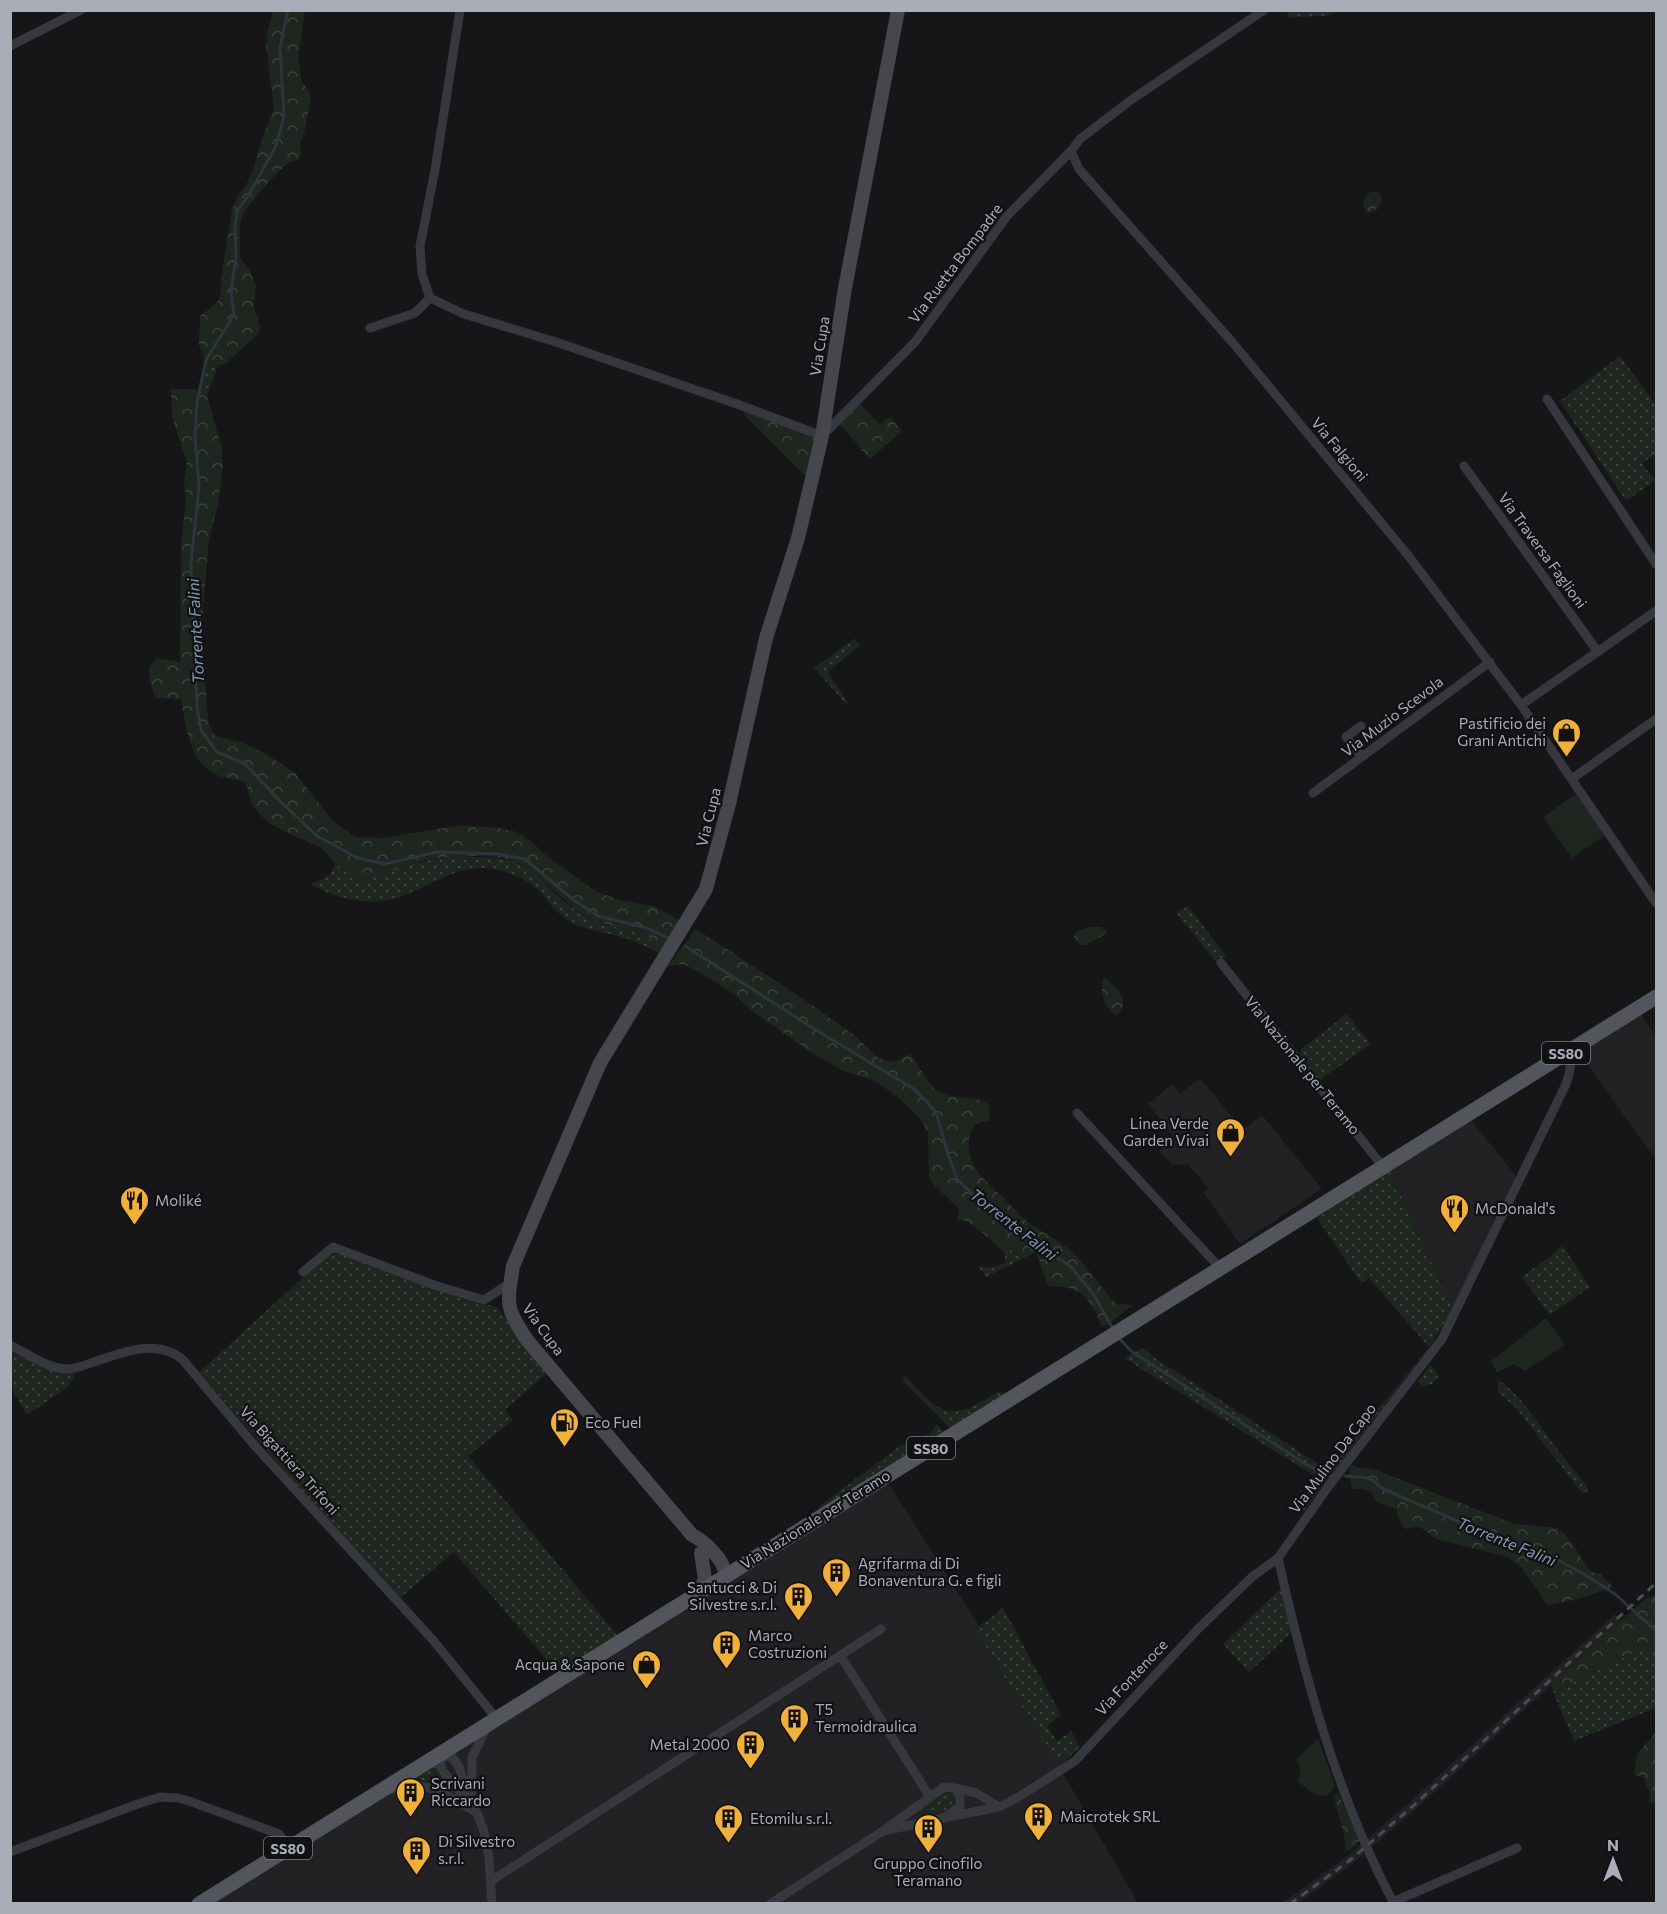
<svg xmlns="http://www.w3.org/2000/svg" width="1667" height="1914" font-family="Commissioner,sans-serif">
  <defs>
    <pattern id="grass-dots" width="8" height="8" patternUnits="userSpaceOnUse" patternTransform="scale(1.5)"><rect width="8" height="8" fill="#1e261f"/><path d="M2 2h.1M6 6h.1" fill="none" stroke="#3c433d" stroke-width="1.8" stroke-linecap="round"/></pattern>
    <pattern id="forest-crowns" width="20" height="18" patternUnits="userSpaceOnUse" patternTransform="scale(1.5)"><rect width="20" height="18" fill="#1e261f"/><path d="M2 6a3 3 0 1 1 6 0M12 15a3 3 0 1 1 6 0" fill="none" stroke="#3c433d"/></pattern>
  </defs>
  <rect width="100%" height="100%" fill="#161618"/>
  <path fill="#222225" d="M1641,1014l15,23v123l-71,-99 3,-14z
    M1200,1078l43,52 19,-15 60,74 -82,55 -37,-52 5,-4 -20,-24 -15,1 -14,-14 13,-16 -24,-31 24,-20 8,10z
    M1471,1120l46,57 -64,133 -64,-140z
    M887,1481l92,145 -4,3 77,125 86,149 -930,1z
    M1615,1614l6,7 -205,188 -64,55 -54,39 -17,1 65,-47 64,-55z"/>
  <path fill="url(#grass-dots)" d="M1286,11h53c-17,9 -32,3 -49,7z
    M1620,356l36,49v49l-14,9 13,18 -29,20 -66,-100z
    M205,361l3,6 10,-1 -11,29 -9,-4z
    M854,639l6,6 -32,27 20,31 -2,1 -32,-36z
    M451,856c23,1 47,0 69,8 21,8 32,30 50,42 8,6 19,12 28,16 23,10 52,3 63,32 -14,-7 -28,-14 -42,-18 -16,-4 -34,-6 -49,-14 -12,-8 -20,-18 -29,-29 -13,-15 -38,-24 -58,-25 -25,-1 -50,15 -73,25 -32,16 -70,8 -100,-9 11,-4 23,-8 25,-21l26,18 54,-18z
    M1188,906l38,50 -9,7 -41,-50z
    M1347,1014l24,30 -51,36 -20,-26 1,-5z
    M1389,1170l64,140 -24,37 -126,165v-10l12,-26 -191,-118 18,-10 16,12 170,110 101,-123 -60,-69 -8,5 -44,-65z
    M1563,1246l27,41 -40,28 -28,-38z
    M999,1247l12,3 11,9 -36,18 -8,-11 14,2 13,-5v-9z
    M334,1254h6l125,46 32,7 50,66 -42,37 8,10 -45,36 150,180 -60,37 -104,-121 -55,47 -71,-77 -129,-150 108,-98 17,-15z
    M10,1351c21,10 43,22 66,22l-8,14 -41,28 -16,-28z
    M1430,1365l6,6 2,6 -6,7 -9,2 -5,-5z
    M904,1374c23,24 37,50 73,30 6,-3 14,-7 19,-12l11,1 -55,37 -49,-49z
    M1498,1380c26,16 50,59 70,83 7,9 15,16 20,26l-2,4h-3l-4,-4 -64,-82 -17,-15z
    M937,1424l8,9 -125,76 -2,-2 82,-61 30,-13z
    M1283,1586l9,45 -8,9 -35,32 -26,-28z
    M1002,1606l59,109 -14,11 10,15 14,-10 9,16 -21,19 -84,-137 24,-17z
    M1646,1647l10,12v49l-82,33 -20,-47 25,-15z
    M436,1765l5,9 18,20 -19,-10 -26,-5z
    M948,1791l6,2 4,10 -5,5 -34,8 -2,-2 1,-5z"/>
  <path fill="url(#forest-crowns)" d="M273,11h32l-7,47 4,24 6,7 3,9 -7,36 -4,9 1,12 -2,5c-5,1 -10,2 -13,5 -9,7 -44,45 -45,55 -2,11 -1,26 -1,38l8,10 8,17 -2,21 6,21 -2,7 -33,30 -17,3 -9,-22 1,-29 17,-13 3,-7 3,-31 9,-55 7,-17 6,-6 8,-17 10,-34 11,-28 -8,-61 1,-13z
    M1372,191l7,2 3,6c-3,7 -6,14 -14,13 -9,-7 -4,-16 4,-21z
    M171,389h22l14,6 15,54 1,18 -5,38 -9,35 -7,82 5,88 2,14 6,12 28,7 23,11 29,19 38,48 22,16 26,1 82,-13 36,3 18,4 15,10 16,15 49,35 23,8 33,6 28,15 -20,33c-10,-28 -39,-23 -62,-32 -29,-11 -45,-35 -69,-53 -25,-19 -84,-14 -112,-7 -19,5 -38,14 -57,19 -8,-4 -21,-12 -27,-19 -5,-6 -8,-11 -16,-16 -23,-12 -55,-18 -67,-45 -3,-6 -3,-12 -5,-18 -9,-5 -18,-4 -27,-7 -30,-12 -33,-50 -38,-77l-26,-1 -5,-16 -1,-15 8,-9 23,4 1,-114 5,-49 -2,-18 3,-19 -15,-45z
    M860,403l19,21 11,-7 12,14 -32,28 -31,-36z
    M743,411l73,26 -9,41 -61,-61z
    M1089,927h12l5,4v3l-21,11h-5l-6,-9 2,-4z
    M696,929l106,69 52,37 24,23 16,4 16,-8c9,11 18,31 29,38 15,9 35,1 50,13l1,16c-10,0 -17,3 -20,14 -7,25 13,44 29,59 12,10 21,23 34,32 13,8 27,15 39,26 17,16 28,36 45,52l17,1c-12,7 -19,16 -32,22 -6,-16 -15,-36 -34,-39 -6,-2 -13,-1 -20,-2l-12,-34 -14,7 -11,-9 -12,-3 -20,-17 -13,-9 -9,-1 2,-11 -24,-23 -6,-9 -1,-45 -7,-12 -23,-23 -23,-16 -34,-11 -32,-19 -58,-41 -17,-16 -35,-22 -16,-8 -15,2z
    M1104,977c12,10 29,25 12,38 -12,-7 -17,-25 -12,-38z
    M1350,1466l23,3 142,55 42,4 8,6 11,15 10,17 6,6 9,2 12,13 -35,12 -31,6 -25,-37 -14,-11 -72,-18 -16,-12 -14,2 -5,-4 -5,-16 -19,-7 -6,-9 -7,-4h-12l-3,-15z
    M1656,1595v64l-10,-12 -67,32 -25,15 -3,-9 96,-88z
    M1656,1732v72l-7,-2 1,-9 -7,-16 -9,-2 3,-21z
    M1338,1793l21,47 -2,5 -12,7c2,-19 -8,-37 -11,-56z"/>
  <path fill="#1e261f" d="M1576,794l29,41 -33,23 -29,-41z
    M1546,1318l19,27 -40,26 -11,-7 -17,9 -6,-12z
    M1318,1738l17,47c-11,22 -25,5 -38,-4l4,-10 -4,-12z"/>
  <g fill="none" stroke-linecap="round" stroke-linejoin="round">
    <path stroke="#2c353c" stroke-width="3" d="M288,10l-8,38 4,68 -8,30 -28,50 -11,15 -2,15 1,31 -5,34 3,24 -28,45 -9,42 -2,35 4,49 -8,78 6,143 4,23 16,22 28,12 38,40 34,32 41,22 27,6 52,-12 62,2 26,5 50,42 23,15 49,12 23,11
      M685,946l131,84 98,59 22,23 12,42 9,25 28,27 86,61 23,28 19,34
      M1118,1337l13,14 176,114 23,11
      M1345,1476l25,2 13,11 114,49 48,15 39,21 31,20 41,37"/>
    <path stroke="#37383d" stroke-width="9" d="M460,10l-25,160 -15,76 2,28 8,24 34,16 92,28 181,62 85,32 93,-94 92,-126 64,-65 9,-12 51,-39 133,-90
      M10,46l71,-36
      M1071,151l8,18 154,174 174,211 114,151 135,198
      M370,328l45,-15 15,-15
      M1547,399l109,165
      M1464,466l134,186
      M1521,705l135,-94
      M1361,726l-15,11 16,20
      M1573,778l83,-59
      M1313,793l177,-131
      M1221,963l163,205
      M1077,1113l143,155
      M303,1272l30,-25 104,39 47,14 26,-17
      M10,1345c18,9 36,23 57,24 9,0 18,-4 27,-7 29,-10 63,-24 89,-2l72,86 178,194 63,78
      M1278,1558c27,120 58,236 116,346
      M840,1655l90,142
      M389,1790c40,-11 51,2 84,20
      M472,1791v-33l14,-30
      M999,1807l18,-9 58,-37 123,-132 54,-52 26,-19 50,-71 114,-148 124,-255c4,-12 7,-20 0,-31
      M475,1812l-33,-42 -3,-16 13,3 6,8 26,66 5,27 3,46
      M948,1817l51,-10 -23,-14 -21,-5
      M10,1852l125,-47 25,-8 17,1 12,3 90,33 10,14
      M491,1881l390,-252
      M1393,1902l124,-54
      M770,1904l113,-73 61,-44 11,1 5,9v9l-16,12 -61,13"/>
    <path stroke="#45474d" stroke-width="14" d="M726,1575c-3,-16 -20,-33 -34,-40l-165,-195c-22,-33 -20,-35 -14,-74l87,-203 106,-174 23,-85 37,-166 32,-100 24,-102 23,-148 53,-278
      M699,1592l6,-13 -4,-26"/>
    <path stroke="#53555c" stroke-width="15" d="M199,1904l1457,-907"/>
    <path stroke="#4a4c52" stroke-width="3" stroke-dasharray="8 6" stroke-linecap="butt" d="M1290,1904l59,-43 64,-55 243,-223"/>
  </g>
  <defs>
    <symbol id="shop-pin" viewBox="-11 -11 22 30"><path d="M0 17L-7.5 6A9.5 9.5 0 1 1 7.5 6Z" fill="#f2b134" stroke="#111113"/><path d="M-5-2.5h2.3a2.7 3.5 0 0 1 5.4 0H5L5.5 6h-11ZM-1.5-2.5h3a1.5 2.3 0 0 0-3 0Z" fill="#111"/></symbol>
    <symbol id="restaurant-pin" viewBox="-11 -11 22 30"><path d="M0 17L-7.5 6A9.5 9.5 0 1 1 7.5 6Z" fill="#f2b134" stroke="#111113"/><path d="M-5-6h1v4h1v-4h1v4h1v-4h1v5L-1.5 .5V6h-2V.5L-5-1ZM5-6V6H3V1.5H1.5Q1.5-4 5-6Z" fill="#111"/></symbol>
    <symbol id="fuel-pin" viewBox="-11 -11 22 30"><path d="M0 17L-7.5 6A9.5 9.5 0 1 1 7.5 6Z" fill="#f2b134" stroke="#111113"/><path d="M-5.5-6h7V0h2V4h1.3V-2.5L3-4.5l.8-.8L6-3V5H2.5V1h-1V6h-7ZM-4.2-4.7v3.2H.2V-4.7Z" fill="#111"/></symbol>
    <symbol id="building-pin" viewBox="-11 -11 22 30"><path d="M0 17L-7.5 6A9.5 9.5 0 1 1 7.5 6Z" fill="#f2b134" stroke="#111113"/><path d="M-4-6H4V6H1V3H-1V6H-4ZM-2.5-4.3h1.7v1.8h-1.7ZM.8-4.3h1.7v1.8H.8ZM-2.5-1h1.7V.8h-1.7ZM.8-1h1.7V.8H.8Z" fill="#111"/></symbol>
  </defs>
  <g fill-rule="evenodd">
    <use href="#shop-pin" x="1550" y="716" width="33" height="45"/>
    <use href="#shop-pin" x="1214" y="1116" width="33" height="45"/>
    <use href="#restaurant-pin" x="118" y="1184" width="33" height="45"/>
    <use href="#restaurant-pin" x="1438" y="1192" width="33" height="45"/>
    <use href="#fuel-pin" x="548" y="1406" width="33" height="45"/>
    <use href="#building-pin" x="820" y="1556" width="33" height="45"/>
    <use href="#building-pin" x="782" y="1580" width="33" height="45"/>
    <use href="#building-pin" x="710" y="1628" width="33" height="45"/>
    <use href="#shop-pin" x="630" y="1648" width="33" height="45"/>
    <use href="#building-pin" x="778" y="1702" width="33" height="45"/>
    <use href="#building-pin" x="734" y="1728" width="33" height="45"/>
    <use href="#building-pin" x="394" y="1776" width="33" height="45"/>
    <use href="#building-pin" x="1022" y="1800" width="33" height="45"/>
    <use href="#building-pin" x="712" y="1802" width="33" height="45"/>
    <use href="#building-pin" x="912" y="1812" width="33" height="45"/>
    <use href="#building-pin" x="400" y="1834" width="33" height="45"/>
  </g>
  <g text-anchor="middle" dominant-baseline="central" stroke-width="4.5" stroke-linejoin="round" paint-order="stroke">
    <g fill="#111113" stroke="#7b7e86" stroke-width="1.5">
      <rect x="1542" y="1042" width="48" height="22" rx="4.5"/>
      <rect x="907" y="1437" width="48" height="22" rx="4.5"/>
      <rect x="264" y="1837" width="48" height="22" rx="4.5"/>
    </g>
    <g font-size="14" font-weight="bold" fill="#a8adb8">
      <text x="1566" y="1053">SS80</text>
      <text x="931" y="1448">SS80</text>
      <text x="288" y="1848">SS80</text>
    </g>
    <g font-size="15" fill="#a8adb8" stroke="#111113">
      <text transform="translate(955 263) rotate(-53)">Via Ruetta Bompadre</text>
      <text transform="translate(819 346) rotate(-81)">Via Cupa</text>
      <text transform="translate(1340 449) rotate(50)">Via Falgioni</text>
      <text transform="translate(1543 550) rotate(54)">Via Traversa Faglioni</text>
      <text transform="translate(1392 716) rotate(-37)">Via Muzio Scevola</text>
      <text transform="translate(708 817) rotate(-76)">Via Cupa</text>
      <text transform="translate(1303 1065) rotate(51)">Via Nazionale per Teramo</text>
      <text transform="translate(544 1329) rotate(54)">Via Cupa</text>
      <text transform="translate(1332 1458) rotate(-53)">Via Mulino Da Capo</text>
      <text transform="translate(290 1460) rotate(48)">Via Bigattiera Trifoni</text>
      <text transform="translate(815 1519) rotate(-32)">Via Nazionale per Teramo</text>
      <text transform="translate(1131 1677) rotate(-47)">Via Fontenoce</text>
    </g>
    <g font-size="15" fill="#a8adb8" stroke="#111113" text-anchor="start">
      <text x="1546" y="723" text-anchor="end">Pastificio dei<tspan x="1546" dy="17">Grani Antichi</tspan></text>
      <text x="1209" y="1123" text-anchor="end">Linea Verde<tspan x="1209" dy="17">Garden Vivai</tspan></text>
      <text x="155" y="1200">Moliké</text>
      <text x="1475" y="1208">McDonald's</text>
      <text x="585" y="1422">Eco Fuel</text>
      <text x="858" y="1563">Agrifarma di Di<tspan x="858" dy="17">Bonaventura G. e figli</tspan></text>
      <text x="777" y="1587" text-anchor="end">Santucci &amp; Di<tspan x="777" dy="17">Silvestre s.r.l.</tspan></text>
      <text x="748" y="1635">Marco<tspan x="748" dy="17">Costruzioni</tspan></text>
      <text x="625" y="1664" text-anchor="end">Acqua &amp; Sapone</text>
      <text x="815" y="1709">T5<tspan x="815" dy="17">Termoidraulica</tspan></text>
      <text x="730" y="1744" text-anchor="end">Metal 2000</text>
      <text x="431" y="1783">Scrivani<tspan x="431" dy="17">Riccardo</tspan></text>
      <text x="1060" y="1816">Maicrotek SRL</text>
      <text x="750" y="1818">Etomilu s.r.l.</text>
      <text x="438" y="1841">Di Silvestro<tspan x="438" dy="17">s.r.l.</tspan></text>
      <text x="928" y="1863" text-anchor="middle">Gruppo Cinofilo<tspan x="928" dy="17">Teramano</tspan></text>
    </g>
    <g font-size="16" font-style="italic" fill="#7f9bb3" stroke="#111113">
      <text transform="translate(195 631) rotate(-93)">Torrente Falini</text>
      <text transform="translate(1014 1224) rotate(38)">Torrente Falini</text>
      <text transform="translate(1507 1541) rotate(22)">Torrente Falini</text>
    </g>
  </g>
  <rect width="1667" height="1914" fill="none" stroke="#a8adb8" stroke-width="24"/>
  <g transform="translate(1613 1860)" stroke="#111113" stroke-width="4.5" paint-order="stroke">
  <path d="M0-4.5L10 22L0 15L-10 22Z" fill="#a8adb8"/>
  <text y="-9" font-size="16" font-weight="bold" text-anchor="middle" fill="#a8adb8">N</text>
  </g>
</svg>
